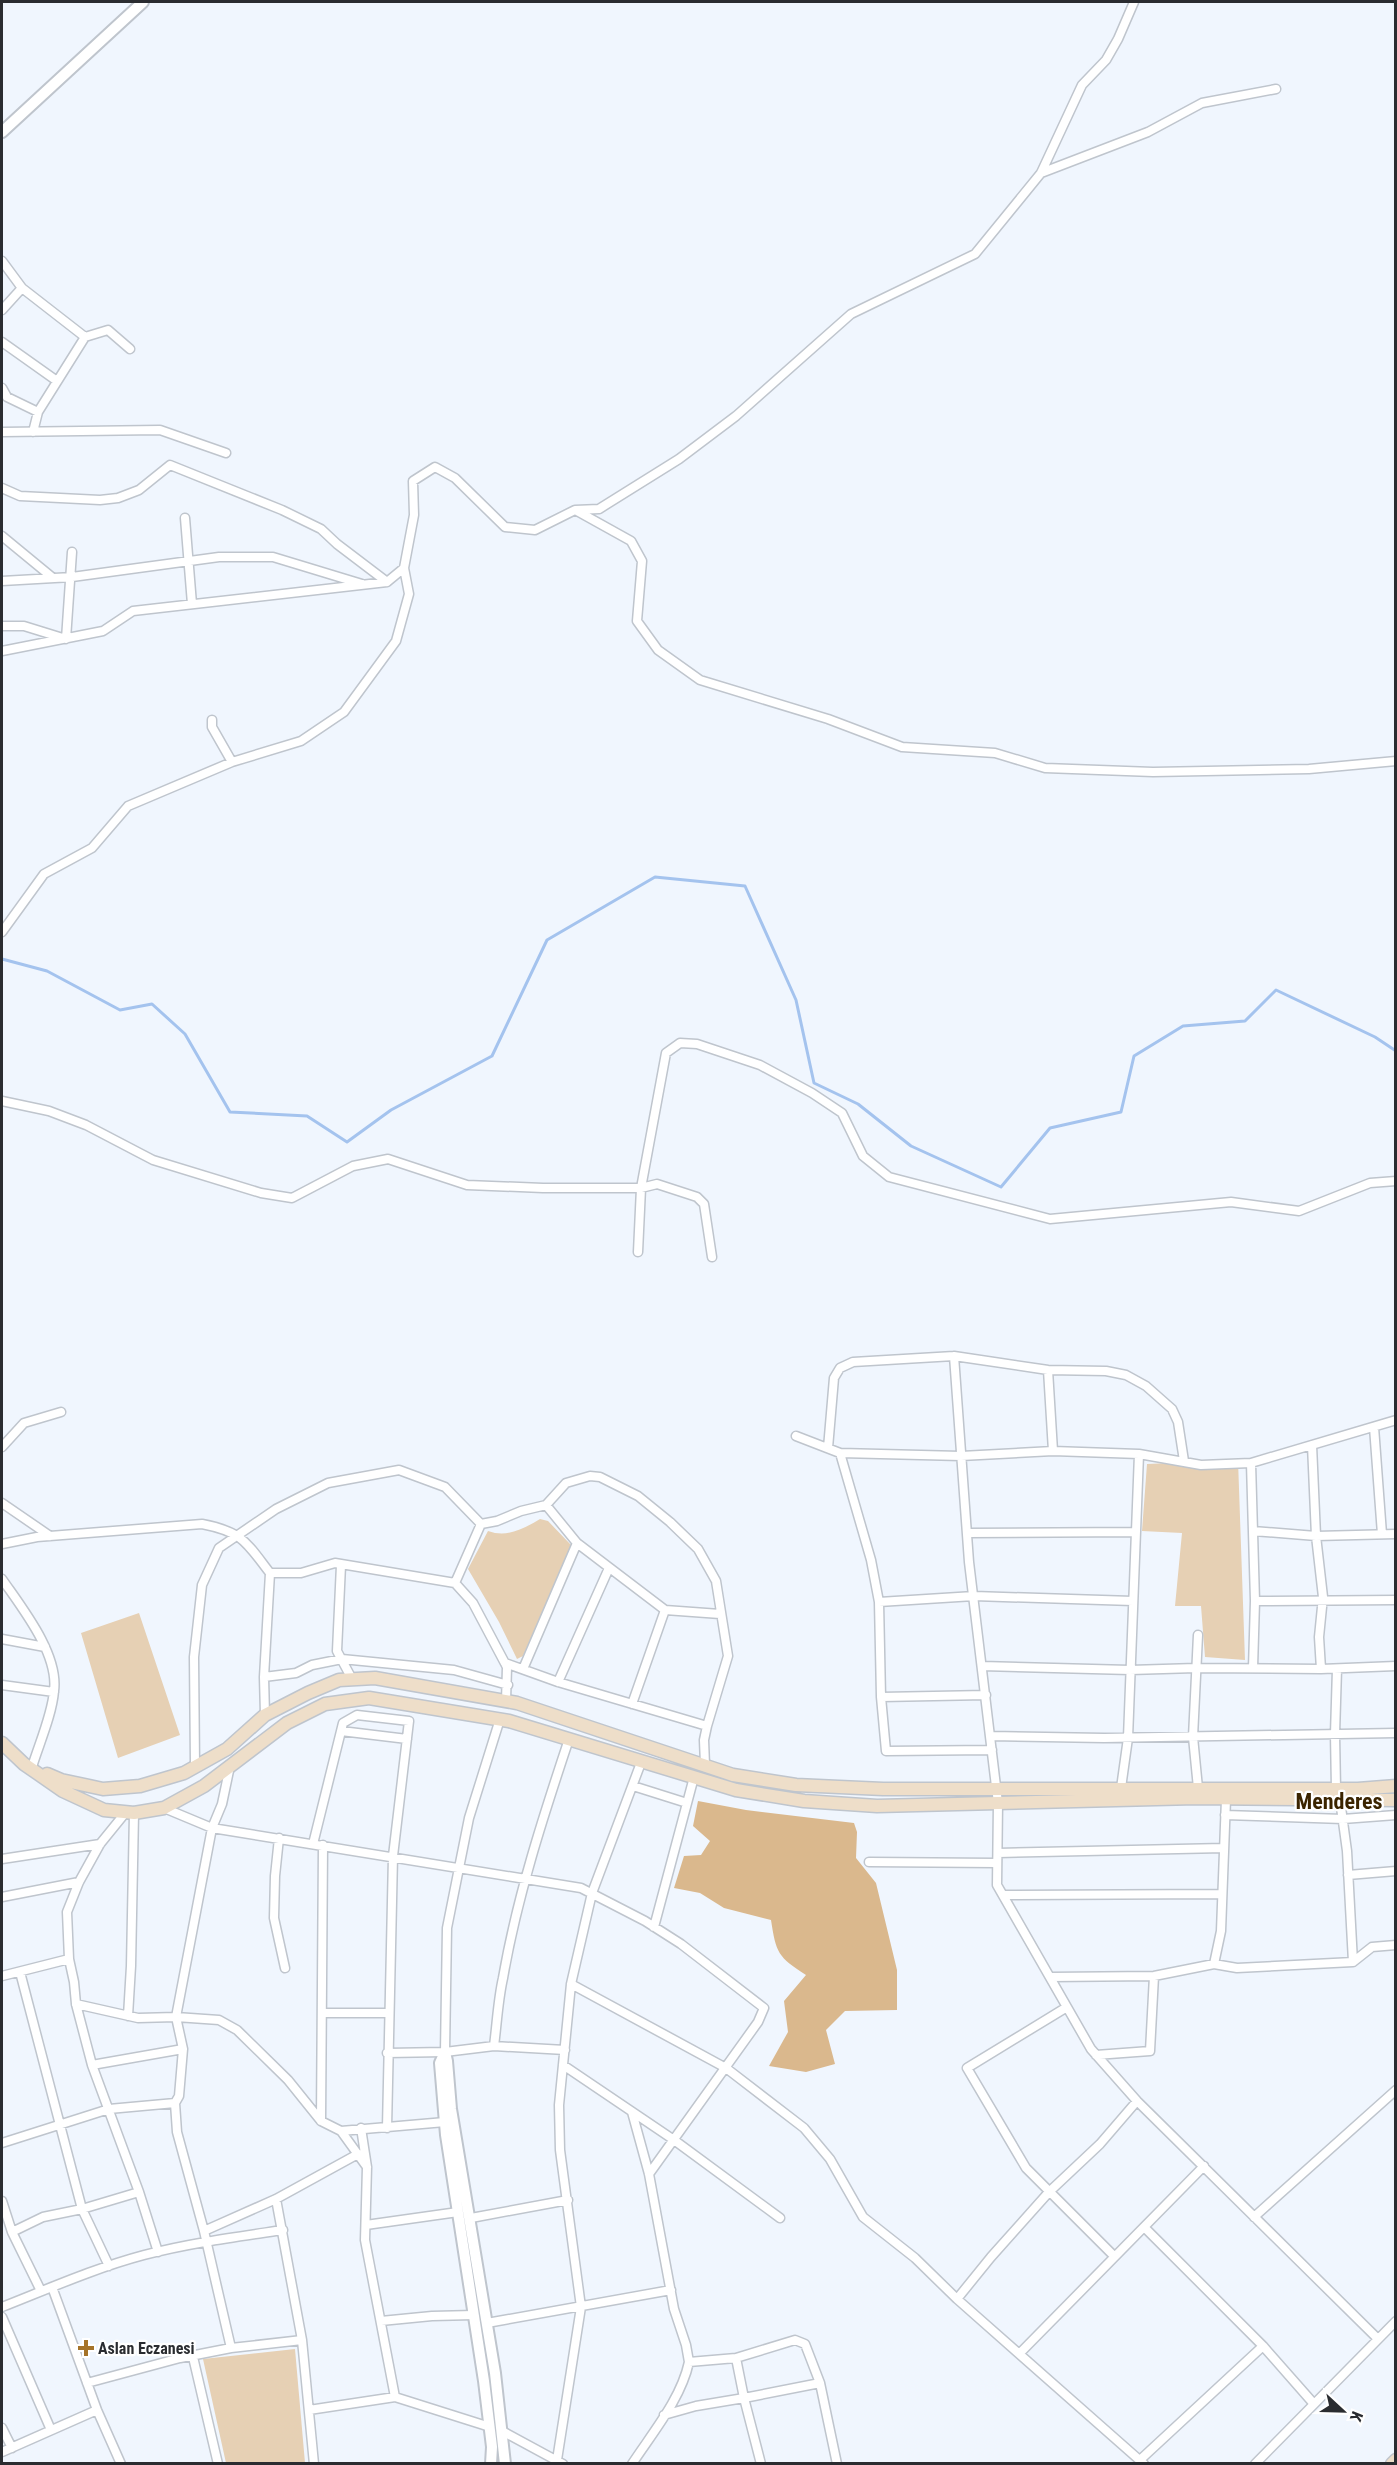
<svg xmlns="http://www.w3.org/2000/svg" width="1397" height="2465" font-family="'Roboto Condensed',sans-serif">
  <rect width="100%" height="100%" fill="#f0f6fe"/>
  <path fill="#e6d0b4" d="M1238,1460l7,200 -40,-3 -4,-51h-26l7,-73 -40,-2 5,-67z
    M540,1519l8,2 24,25 -49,110 -6,3 -18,-37 -31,-53 20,-38c19,7 35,-2 52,-12z
    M139,1613l41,122 -62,23 -37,-125z
    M295,2349l10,114h-79l-23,-104z"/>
  <path fill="#dab88d" d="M698,1801l48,9 108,13 3,9 -1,26 20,25 21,87v40l-52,1 -19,19 9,34 -29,8 -37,-6 19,-34 -4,-31 22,-26c-28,-18 -30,-22 -35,-55l-47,-12 -24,-15 -26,-5 10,-32 17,-1 9,-14 -17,-15z"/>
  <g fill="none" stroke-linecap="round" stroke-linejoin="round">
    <path stroke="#a4c3ee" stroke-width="3" d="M2,959l45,12 73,39 32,-6 33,30 45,78 77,4 40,26 44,-32 101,-54 55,-116 108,-63 90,9 51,114 18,83 44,21 53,42 90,41 49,-59 71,-16 13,-56 49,-30 62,-5 31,-31 99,47 21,14"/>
    <defs>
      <path id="minor" d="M1041,173l107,-41 54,-29 74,-14
        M2,261l20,27 63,49 -47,75 -5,20
        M2,310l20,-22
        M85,337l23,-7 22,19
        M2,342l55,39
        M2,388l5,9 31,15
        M2,432l158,-2 66,23
        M2,488l18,8 80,4 18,-2 21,-8 31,-25 112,45 39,19 16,15 50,38
        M577,511l54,30 11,20 -5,60 21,29 42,30 128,39 74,28 93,6 50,15 108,4 156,-3 87,-8
        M185,518l7,86
        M2,536l51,42
        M2,581l70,-4 147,-20h54l89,27
        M2,626h22l42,13 6,-87
        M2,651l101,-20 30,-20 254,-29 17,-14
        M212,720v7l20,35
        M2,932l42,-58 48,-26 36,-42 104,-44 69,-21 43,-29 52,-71 13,-47 -5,-26 10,-53 -1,-34 22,-14 20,11 50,49 30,3 40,-20 24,-1 80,-50 57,-43 115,-102 124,-60 66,-81 41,-88 24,-25 12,-21 16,-37
        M2,1101l47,10 37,14 67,35 108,33 31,5 61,-32 35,-7 79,26 76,3h98l16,-4 40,13 7,7 8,53
        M638,1252l3,-64 25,-135 14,-10 17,1 63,21 52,28 30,20 21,43 26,21 161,42 181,-17 68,9 71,-28 26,-2
        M954,1356l15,206 29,241 -1,82 94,164 46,52 240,237
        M1048,1370l5,81
        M1374,1427l8,107
        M796,1436l44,17 121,3 92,-5 86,3 62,11 50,-2 145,-43
        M1312,1445l4,91 7,61 -4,40 2,32
        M2,1447l22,-24 37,-11
        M828,1448l6,-70 6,-10 13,-6 101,-6 94,14 58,1 20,4 20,11 26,23 6,13 6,39
        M840,1453l31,107 8,42 2,95 5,54 106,-1
        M1251,1463l4,138 -2,67
        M2,1503l48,33
        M546,1505l31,38 88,67 55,4
        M1253,1531l63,5 80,-2
        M967,1533l169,-1
        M2,1544l35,-7 165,-13c41,8 44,18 68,49l-6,104 1,38
        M341,1565l-4,86 15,28
        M270,1573h31l34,-10 120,20 18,20 34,64 -1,34
        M2,1579c20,29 57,75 52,112 -2,24 -15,53 -22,76
        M455,1583l26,-59
        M1255,1601l141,-1
        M879,1602l95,-6 159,5
        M2,1639l43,8
        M505,1663l53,19 149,44
        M982,1666l148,4 66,-2 125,1 75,-3
        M523,1669l54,-126
        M264,1677l32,-4 16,-8 30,-6 112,11 54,15
        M558,1682l51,-114
        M2,1685l52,7
        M881,1697l105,-2
        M632,1704l33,-94
        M341,1731l66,8
        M991,1736l113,2 292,-5
        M195,1766l-1,-109 8,-72 17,-37 57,-39 52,-26 71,-13 46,17 36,37 16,-3 24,-10 25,-6 20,-22 24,-7 10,1 38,19 32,26 28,27 18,32 12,75 -21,70 -3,14 1,25
        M230,1766l-8,38 -10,24 -36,189 7,32 -4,47 -4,7 2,29 27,99 27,117
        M633,1786l54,17
        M1121,1788l7,-50 11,-284
        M1198,1788l-5,-51 5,-102
        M1336,1789l-1,-55 2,-65
        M1340,1800l7,51 6,111
        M164,1808l48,20 369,60 64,33 36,23 83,64 -6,14 -109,152
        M126,1812l-26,32 -21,38 -12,30 2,47 5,23 2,22 16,61 47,127 19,60
        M1225,1815l118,4 53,-4
        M279,1838l-4,38 -1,42 11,50
        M313,1844l30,-121 14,-8 52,6 -16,135 -6,272
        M998,1853l226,-5
        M2,1859l98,-15
        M869,1862l128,1
        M1348,1875l48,-4
        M1003,1895l219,-1
        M2,1897l77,-15
        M654,1927l40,-150
        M1214,1964l7,-33 5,-132
        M20,1972l62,237 27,57
        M2,1976l67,-17
        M1050,1977l104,-1 60,-12 23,4 116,-6 19,-15 24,-2
        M571,1984l155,84 78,60 26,31 33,58 52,41 42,41 187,165
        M76,2004l62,14 38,-1 43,3 18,10 51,50 33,41 20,10 26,36
        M1067,2007l-100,61 59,100 88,88
        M322,2013h66
        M128,2016l3,-50 3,-153
        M494,2046c3,-23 4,-46 9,-68 14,-81 40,-161 66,-239
        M445,2052l2,-124 22,-110 31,-99
        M387,2053l58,-1 49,-6 71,4
        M1096,2055l54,-4 4,-75
        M92,2065l91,-16
        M563,2065l111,75 106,78
        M632,2112l17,62 25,135 12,36 3,17 47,-4 8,40 76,-15 17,81
        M321,2121l2,-276
        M361,2128l6,39 -2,73 30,157
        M341,2131l104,-9
        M2,2143l107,-34 66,-6
        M276,2199l26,141 12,124
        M2,2201l10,31 29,59
        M1254,2217l142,-127
        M471,2218l97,-18
        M366,2225l92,-13
        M1144,2227l119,119
        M204,2231l72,-32 82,-45
        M12,2232l31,-15 39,-8 57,-17
        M52,2287l45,123 24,54
        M957,2299l34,-42 58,-65 51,-48 37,-43
        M2,2307c46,-18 93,-39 142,-52 46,-12 92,-18 139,-25
        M2,2317l49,113
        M381,2321l51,-5 42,-1
        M487,2323l184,-33
        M1020,2353l184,-187
        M193,2357l25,107
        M736,2358l59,-18 10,4 15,39
        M87,2383l93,-25 51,-10 71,-8
        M309,2410l86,-13 95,30
        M664,2415l32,-9 48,-8 17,66
        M2,2428l10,20
        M502,2431l61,33
        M2,2452l95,-42
        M1141,2459l122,-113 51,58
        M557,2460l24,-153 -21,-157 -1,-45 12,-121 21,-91 50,-133
        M632,2464c21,-32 49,-65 57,-102
        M1255,2464l141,-143"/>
      <path id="tertiary" d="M2,132l141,-130
        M445,2052l-5,11 6,72 38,246 8,66 -1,17
        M445,2052l2,9 4,48 44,264 10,91"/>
      <path id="secondary" d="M2,1743l22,21 39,27 41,19 30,3 30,-5 40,-22 83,-63 38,-19 44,-6 140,23 227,69 68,11 73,5 319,-8 200,2
        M47,1774l14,6 42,9 37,-3 44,-13 43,-24 38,-34 43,-22 31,-13 36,-2 142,25 216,72 63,10 87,4h475l38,-3
        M1392,2464l4,-4"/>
    </defs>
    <use href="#minor" stroke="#bfc5cd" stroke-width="11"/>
    <use href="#tertiary" stroke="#bfc5cd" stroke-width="14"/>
    <use href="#secondary" stroke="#bfc5cd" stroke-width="15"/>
    <use href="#minor" stroke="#fff" stroke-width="8"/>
    <use href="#tertiary" stroke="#fff" stroke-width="10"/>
    <use href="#secondary" stroke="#eedec9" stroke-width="12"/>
  </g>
  <path fill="#a57329" stroke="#fff" stroke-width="2" d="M83 2339h6v6h6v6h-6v6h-6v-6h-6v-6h6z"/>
  <g text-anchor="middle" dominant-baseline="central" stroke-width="4.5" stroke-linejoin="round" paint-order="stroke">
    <g font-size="16" font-weight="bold" fill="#2a2c30" stroke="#fff" text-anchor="start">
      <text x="98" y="2348">Aslan Eczanesi</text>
    </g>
    <g font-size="22" font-weight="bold" fill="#3b2400" stroke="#fff">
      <text x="1339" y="1801">Menderes</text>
    </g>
  </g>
  <rect width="1397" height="2465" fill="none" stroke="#2a2c30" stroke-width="6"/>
  <g transform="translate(1343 2411) rotate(112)" stroke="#ffffff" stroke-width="4.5" paint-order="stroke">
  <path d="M0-4.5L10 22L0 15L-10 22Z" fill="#2a2c30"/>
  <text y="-9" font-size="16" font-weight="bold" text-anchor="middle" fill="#2a2c30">K</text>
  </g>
</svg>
